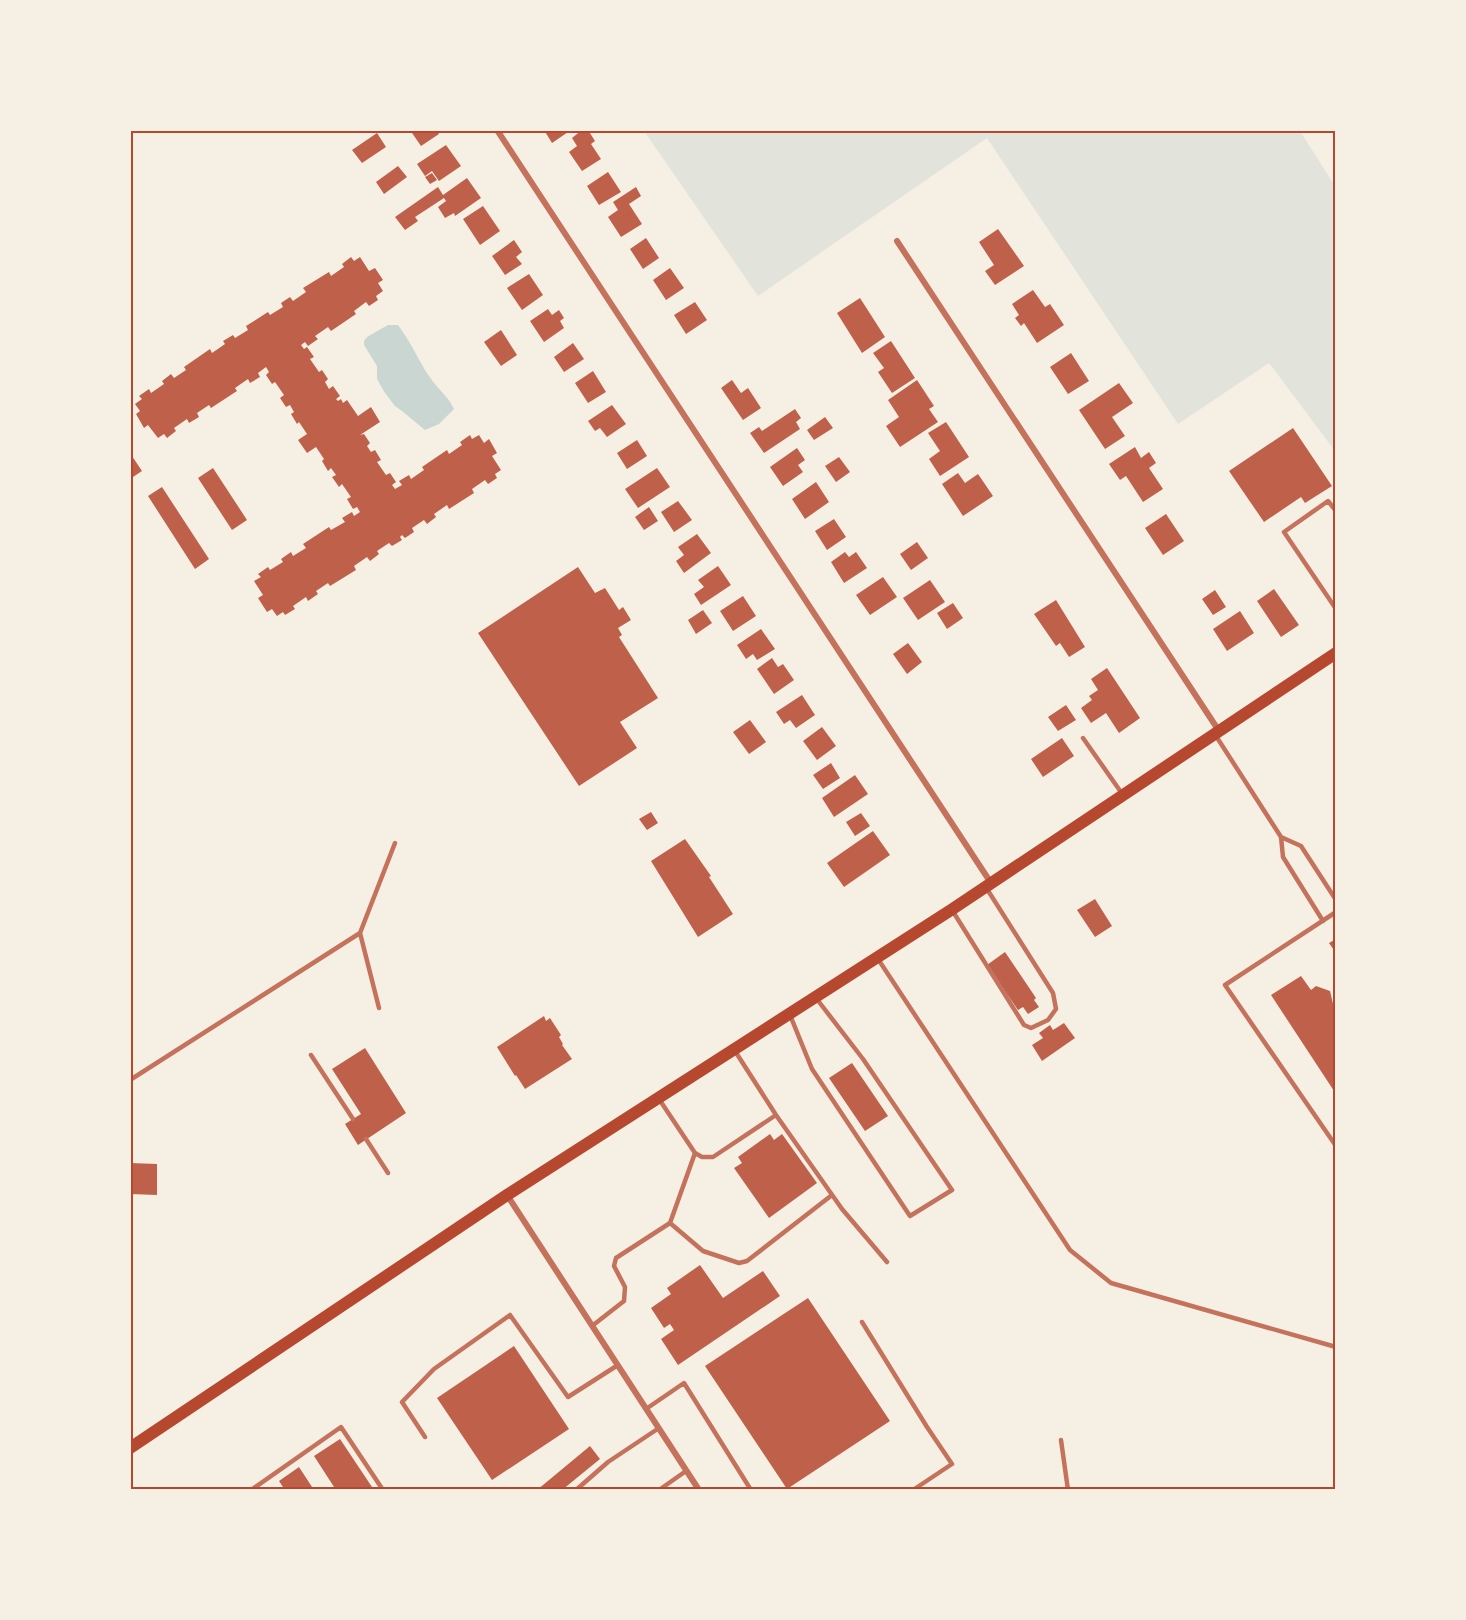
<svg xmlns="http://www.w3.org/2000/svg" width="1466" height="1620" font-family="Jost,sans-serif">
  <rect width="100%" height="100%" fill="#f6efe4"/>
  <path fill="#e2e4dc" d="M644,131h656l35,55v265l-66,-88 -91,61 -191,-286 -229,158z"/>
  <path fill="#c9d6d2" d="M388,325h10c14,18 22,40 36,58 7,9 15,15 20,26l-15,15 -14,6 -23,-19 -7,-5 -10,-13 -8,-14v-13l-13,-21v-4l3,-4z"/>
  <path fill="#bf614a" d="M410,130h27l2,4 -18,12z
    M544,130h27l-19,13z
    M582,130h6l7,11 -4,3 10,15 -19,12 -13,-19 8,-6 -5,-8z
    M377,133l9,14 -24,16 -10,-13z
    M446,145l15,21 -22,15 -7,-10 -7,5 -8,-12z
    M398,166l9,11 -23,17 -8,-12z
    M608,172l13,20 -22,13 -12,-19z
    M432,173l5,7 -7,4 -5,-7z
    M467,178l14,20 -26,18 -1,-3 -9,5 -7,-11 8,-6 -2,-3 -29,19 3,4 -13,9 -10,-13 43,-30 5,8z
    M636,187l5,9 -12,8 13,20 -21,13 -13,-20 10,-7 -5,-8z
    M483,206l17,25 -20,14 -17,-26z
    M998,229l26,37 -29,19 -10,-14 9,-6 -15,-23z
    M646,238l13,20 -16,11 -13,-20z
    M514,240l8,12 -6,5 6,7 -17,11 -13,-19z
    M351,257l3,4 6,-4 9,14 6,-3 8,12 -5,3 5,8 -7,5 2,4 -9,6 -3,-4 -12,9 2,3 -25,17 -3,-4 -13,9 3,3 -10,7 -3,-4 -4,3 3,4 3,-2 7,10 -4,2 9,13 3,-2 6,9 -3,3 4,7 4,-3 7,10 -4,3 2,2 3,-2 2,4 4,-3 11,16 13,-9 9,15 -20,13 4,-1 6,9 -3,3 4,6 4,-2 6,10 -4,2 9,13 4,-2 6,9 -4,3 3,4 7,-4 -3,-4 10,-6 2,4 13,-9 -2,-3 25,-17 2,4 13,-9 -2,-3 10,-7 2,4 7,-4 5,8 5,-4 8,14 -5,3 9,14 -6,4 2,4 -9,6 -3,-4 -13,9 2,4 -25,16 -2,-4 -13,9 2,3 -9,7 -3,-4 -12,8 2,4 -9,6 -3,-3 -2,2 2,3 -10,6 -3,-3 -12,8 2,3 -9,7 -3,-4 -13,9 2,4 -26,16 -2,-3 -12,8 2,3 -10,7 -2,-4 -13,9 2,3 -10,6 -2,-3 -6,4 -5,-7 -5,3 -9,-14 5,-3 -9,-14 7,-4 -3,-3 10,-7 2,3 13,-8 -2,-3 10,-7 2,4 13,-8 -3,-4 26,-17 2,3 14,-8 -3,-4 10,-6 2,4 6,-4 -3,-5 -4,2 -6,-10 4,-2 -9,-13 -3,3 -7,-10 4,-2 -5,-7 -3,3 -6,-10 2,-2 -8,-12 -9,6 -9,-13 9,-6 -8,-12 -2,2 -6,-10 3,-2 -4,-7 -4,2 -6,-9 4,-3 -9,-13 -3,2 -6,-9 3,-3 -3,-5 -8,6 2,4 -10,6 -2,-4 -13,9 2,3 -26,17 -2,-3 -12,8 2,4 -10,6 -2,-4 -13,9 2,3 -9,7 -3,-4 -6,4 -10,-13 -4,3 -8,-14 4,-3 -5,-7 7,-5 -3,-3 10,-7 2,4 13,-9 -2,-3 9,-7 3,4 12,-8 -2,-3 26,-18 2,4 13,-9 -2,-3 10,-6 2,3 13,-8 -2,-4 22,-14 2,3 13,-8 -2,-4 9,-6 3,4 13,-9 -3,-4 26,-16 2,4 13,-9 -2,-3z
    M670,268l14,20 -18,12 -13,-20z
    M529,274l14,21 -21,15 -15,-22z
    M1033,290l12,17 5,-3 14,21 -27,18 -13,-20 -3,3 -6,-8 4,-3 -7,-11z
    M860,298l25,39 -23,16 -25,-40z
    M695,302l12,18 -21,14 -12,-19z
    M548,309l4,6 7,-5 5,8 -4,3 4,7 -20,14 -14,-21z
    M501,330l16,25 -16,11 -17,-24z
    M891,341l24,37 -23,15 -14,-21 6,-4 -11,-15z
    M573,343l11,16 -20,13 -10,-15z
    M1071,353l18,28 -21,13 -18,-27z
    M593,371l13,21 -18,11 -13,-20z
    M732,380l9,13 7,-5 13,20 -18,12 -22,-32z
    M917,380l17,26 -5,3 9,13 -38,25 -14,-21 13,-9 -11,-17z
    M1119,383l14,20 -21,14 13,19 -20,13 -26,-39z
    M612,405l14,19 -19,13 -7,-9 -5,3 -7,-10z
    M795,409l6,9 -5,4 4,7 -36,24 -14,-20 9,-6 3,4z
    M825,417l8,11 -19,12 -7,-10z
    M946,422l23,35 -29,19 -11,-17 11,-8 -12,-18z
    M1293,428l39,58 -27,17 -4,-6 -37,25 -35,-51z
    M637,440l10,16 -20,13 -10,-16z
    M1135,447l6,11 8,-6 7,11 -7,5 14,21 -20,13 -17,-26 -6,4 -11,-16z
    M797,448l8,12 -7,5 5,7 -20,14 -13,-19z
    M130,453l12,18 -12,8z
    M839,457l11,15 -14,10 -11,-16z
    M213,468l34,52 -15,10 -34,-52z
    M657,468l13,19 -32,21 -13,-19z
    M958,473l7,10 13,-9 15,22 -30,20 -21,-32z
    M816,482l13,20 -24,17 -13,-20z
    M162,487l47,72 -14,10 -47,-73z
    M678,501l14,19 -18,12 -13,-20z
    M649,507l9,14 -14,9 -9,-13z
    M1166,514l18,27 -21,14 -18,-27z
    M834,519l12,18 -19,13 -12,-19z
    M697,534l14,19 -27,20 -8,-12 8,-6 -6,-8z
    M917,542l11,16 -17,12 -11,-16z
    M845,552l4,5 7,-5 11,16 -23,15 -13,-21z
    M718,566l13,19 -30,20 -7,-11 10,-7 -6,-7z
    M578,567l17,26 10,-5 14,22 4,-3 8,13 -13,8 4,7 -3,2 39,61 -38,24 17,26 -58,38 -101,-153z
    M883,577l14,20 -27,18 -14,-20z
    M930,580l15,22 -27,18 -15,-22z
    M1274,589l25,36 -18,12 -24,-36z
    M1215,590l11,17 -13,8 -11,-16z
    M743,596l13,20 -23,15 -13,-20z
    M1056,600l29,47 -16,10 -9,-14 -4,3 -22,-32z
    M953,603l10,15 -16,11 -10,-16z
    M703,610l9,13 -16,11 -8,-14z
    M1240,611l14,22 -27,18 -14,-22z
    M761,629l14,20 -18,11 -4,-6 -7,5 -9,-14z
    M908,643l14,19 -15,12 -14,-20z
    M772,658l6,9 5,-3 11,16 -20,14 -17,-25z
    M1107,668l33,50 -21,15 -13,-20 -15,10 -10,-15 11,-8 -3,-4 9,-6 -7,-11z
    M802,695l13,20 -19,13 -6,-8 -6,4 -8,-12z
    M1066,705l10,15 -18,11 -10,-14z
    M750,720l16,22 -17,12 -16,-22z
    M822,727l14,19 -19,14 -14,-19z
    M1062,738l12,18 -31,21 -12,-18z
    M831,763l9,15 -17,11 -10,-14z
    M855,775l13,19 -34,23 -12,-19z
    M651,812l7,11 -11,7 -8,-11z
    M861,813l9,13 -15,10 -9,-14z
    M873,831l17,24 -46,32 -17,-24z
    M685,839l26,37 -2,1 24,37 -35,23 -47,-76z
    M1095,899l17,27 -17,11 -18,-27z
    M1336,939v14l-7,-10z
    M1005,952l31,46 -2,2 5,7 -11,7 -5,-7 -5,3 -31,-45z
    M1301,976l10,14 5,-4 14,5 4,17 2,-3v89l-65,-99z
    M544,1016l2,5 4,-3 11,17 -2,2 4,7 -1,1 10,14 -47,30 -9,-14 -1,1 -18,-29z
    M1064,1023l11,15 -33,23 -10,-16 11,-7 -4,-5 11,-8 3,5z
    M365,1048l41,65 -48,32 -13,-21 16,-10 -29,-45z
    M852,1063l36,53 -23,15 -36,-53z
    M770,1134l4,6 8,-6 35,49 -48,35 -35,-50 8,-5 -4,-6z
    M130,1163l27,1v31l-27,-1z
    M700,1265l23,33 40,-27 17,25 -102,69 -17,-26 13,-9 -4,-6 -6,4 -13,-20 20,-14 -4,-6z
    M808,1298l82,123 -103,68 -82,-123z
    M514,1346l55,83 -77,51 -55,-82z
    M340,1439l34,51h-38l-22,-34z
    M590,1446l10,13 -38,31h-25z
    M299,1467l15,23h-29l-6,-9z"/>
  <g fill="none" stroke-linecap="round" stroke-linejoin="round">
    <path stroke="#c5725c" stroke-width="4.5" d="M1336,511l-8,-10 -44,31 52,77
      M1216,736l65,101 2,20 40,64
      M1083,738l40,57
      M1281,837l20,9 35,54
      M952,910l72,115 7,3 17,-8 8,-11 -3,-16 -66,-104
      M1336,912l-111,73 111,161
      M360,933l19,75
      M878,959l192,291 41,33 225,64
      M790,1015l22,54 98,147 42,-26 -89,-131 -47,-61
      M735,1051l41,64 66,94 45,53
      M311,1055l42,64
      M130,1080l230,-147 35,-90
      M659,1099l36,54 7,4h11l63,-42
      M366,1139l22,34
      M670,1223l33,28 36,12 8,-2 85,-66
      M862,1322l65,105 25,37 -39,26
      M592,1326l32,-25 1,-14 -11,-21 2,-8 54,-35 25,-70
      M646,1409l38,-26 67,107
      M425,1437l-23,-35 32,-33 76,-54 58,82 50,-32
      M1061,1440l7,50
      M251,1490l90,-63 42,63
      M576,1490l32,-28 51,-34
      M659,1490l27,-19"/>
    <path stroke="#c5725c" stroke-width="6" d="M497,130l494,753
      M897,241l322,490
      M507,1195l192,295"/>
    <path stroke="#b5482f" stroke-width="12" d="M130,1448l377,-253 444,-285 385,-257"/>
  </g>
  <rect width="1466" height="1620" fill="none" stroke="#f6efe4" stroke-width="264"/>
  <rect x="132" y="132" width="1202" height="1356" fill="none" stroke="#b5482f" stroke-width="2"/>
</svg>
